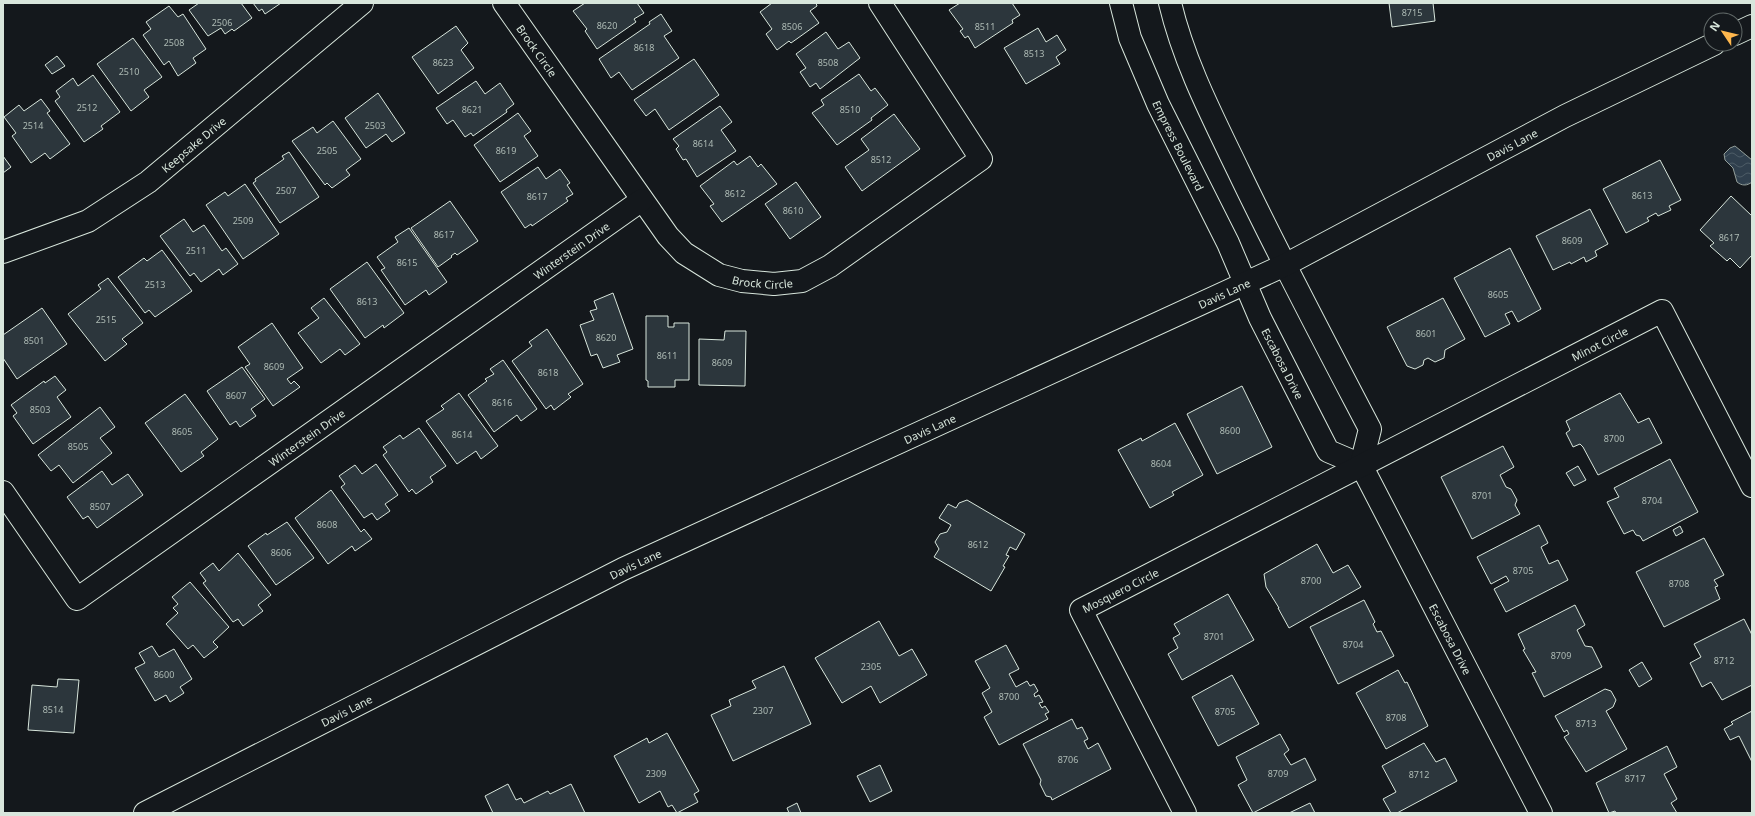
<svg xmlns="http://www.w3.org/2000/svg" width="1755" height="816" font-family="'Noto Sans',sans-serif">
  <defs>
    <pattern id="water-waves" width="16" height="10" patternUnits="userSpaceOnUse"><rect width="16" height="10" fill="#2f3f4d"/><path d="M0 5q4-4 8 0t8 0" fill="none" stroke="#4c5b66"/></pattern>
  </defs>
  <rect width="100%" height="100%" fill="#14181c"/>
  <path fill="url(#water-waves)" stroke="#939e99" d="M1735,146l17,14v22c-5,4 -10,4 -15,0l-4,-14 -8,-8 -1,-6 6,-6z"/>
  <path fill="#2c363c" stroke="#d8e6dc" d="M199,3h42l11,15 -18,13 -2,-2 -7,5 -4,-6 -13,8 -19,-26z
    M253,3h28l-16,11 -3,-5 -3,2z
    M585,3h52l7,10 -10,6 2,3 -39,27 -12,-18 2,-2 -14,-18z
    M772,3h44l1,3 -7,5 9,12 -28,20 -2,-2 -12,9 -11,-16 6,-5 -12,-17z
    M960,3h52l8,12 -8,5 1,3 -38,25 -7,-12 -3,2 -5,-7 3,-2 -14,-19z
    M1389,3h44l2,18 -43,6z
    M169,6l9,11 5,-3 23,35 -13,9 3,5 -18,13 -9,-15 -5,4 -21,-30 8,-6 -5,-7z
    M661,14l11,17 -8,5 15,22 -47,32 -13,-18 -8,6 -12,-19 51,-35 -1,-2z
    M456,26l12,17 -7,7 13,18 -36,26 -26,-37z
    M1038,28l8,14 11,-7 9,15 -10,7 4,7 -34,20 -22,-36z
    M826,32l12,17 11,-7 11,16 -40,31 -4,-6 -6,4 -10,-15 6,-4 -10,-14z
    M133,38l29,39 -18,13 5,7 -18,14 -34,-47z
    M57,56l8,10 -13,8 -7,-9z
    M694,59l25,36 -50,35 -14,-21 -9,7 -12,-16z
    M859,74l12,17 4,-3 13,17 -17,13 1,2 -35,25 -25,-32 12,-8 -3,-5z
    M93,75l27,37 -19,14 2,3 -19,13 -29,-41 5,-4 -4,-6 17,-13 5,8z
    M476,81l9,13 15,-11 14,21 -8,6 1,2 -34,24 -2,-3 -6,4 -12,-17 -6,4 -11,-16z
    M378,93l27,40 -13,9 -6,-8 -20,14 -21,-30z
    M41,99l9,12 -3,2 23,31 -20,15 -5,-6 -14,10 -19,-27 4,-3 -12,-16 15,-12 5,6z
    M720,106l12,16 -11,8 15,21 -39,26 -11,-18 -3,1 -7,-11 3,-3 -6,-7z
    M518,113l13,18 -7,5 14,20 -38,26 -26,-37z
    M894,114l26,35 -58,42 -17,-24 24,-17 -8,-11z
    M333,121l28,38 -15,11 4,5 -18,13 -5,-5 -2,2 -33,-44 21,-14 4,6z
    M289,152l30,45 -39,26 -27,-40 3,-2 -1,-2 29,-20 -2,-3z
    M3,156l8,11 -8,6z
    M750,156l8,11 3,-3 16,20 -55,38 -12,-16 4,-2 -14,-18 34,-25 3,4z
    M1660,160l21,40 -12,6 2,4 -13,6 -2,-3 -9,5 2,3 -23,12 -23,-44z
    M538,167l8,12 14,-10 10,14 -3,2 6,9 -7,4 2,3 -36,25 -1,-2 -6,4 -24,-36z
    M796,182l25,35 -31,22 -25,-35z
    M245,184l34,50 -36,25 -37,-54 19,-13 3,4z
    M1731,196l21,20v39l-12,13 -10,-10 -3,3 -17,-15 4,-3 -14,-13z
    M450,201l28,40 -21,14 -2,-2 -4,3 1,1 -14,10 -27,-39z
    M1590,209l18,35 -13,7 2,5 -11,6 -2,-5 -13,7 -1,-2 -17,8 -17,-34z
    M184,219l9,13 11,-7 18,26 4,-3 12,16 -15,11 -4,-6 -18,13 -7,-9 -4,3 -30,-40z
    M409,228l38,54 -18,13 -3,-5 -21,15 -24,-35 4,-2 -8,-11 21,-15 -3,-5z
    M1510,248l31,61 -23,13 -6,-11 -7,3 5,10 -25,13 -31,-59z
    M162,250l30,41 -37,26 -6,-7 -4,3 -27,-36 26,-19 3,3z
    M367,262l37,51 -20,15 -1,-3 -18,13 -35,-49z
    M108,278l35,45 -21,16 5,5 -22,17 -37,-47 33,-25 -3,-4z
    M613,293l20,56 -16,6 3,7 -17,6 -6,-14 -6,2 -11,-31 14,-5 -4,-9 7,-2 -3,-8z
    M324,298l36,46 -15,11 -5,-6 -19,14 -23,-30 21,-15 -8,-10z
    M1443,298l22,41 -20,11 -1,8 -9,4 -7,-4 -4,2 -1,5 -8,4 -8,-3 -20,-39z
    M42,308l25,36 -50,35 -14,-21v-23z
    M646,316h22v11h6v-4h15v57h-14v7h-27v-6l-2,-1z
    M272,323l31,45 -16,11 4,5 3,-3 6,6 -27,19 -28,-39 5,-3 -12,-17z
    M547,329l36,55 -15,10 3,3 -17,13 -3,-5 -5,4 -34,-48 20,-15 -3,-4z
    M725,331h21l-1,55 -46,-1v-46l25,1z
    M503,360l34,49 -16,12 -4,-6 -23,17 -26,-37 19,-14 -2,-2 9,-5 -4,-5z
    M242,367l23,32 -14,10 5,7 -16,11 -4,-6 -6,4 -23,-34z
    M55,376l11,14 -9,7 14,20 -38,27 -20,-28 4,-3 -6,-8 33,-24 1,2z
    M1242,386l30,61 -55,27 -30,-60z
    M459,393l39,53 -17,13 -5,-8 -19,13 -31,-43 18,-12 -3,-3z
    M1620,393l18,30 11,-5 13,25 -64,32 -15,-28 -3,-3 -7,3 -7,-14 4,-3 -4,-9z
    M185,394l33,45 -17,13 3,4 -23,16 -36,-49z
    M100,407l15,20 -15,11 12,15 -39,30 -14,-18 -8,6 -13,-16z
    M1175,423l28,52 -31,17 2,3 -24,13 -32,-58 23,-12 1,3z
    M419,428l27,38 -16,11 3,5 -17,12 -4,-5 -3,3 -26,-37 4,-3 -4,-5 17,-12 3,4z
    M1503,446l11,21 -14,8 6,12 5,2 6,11 -2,5 5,9 -48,25 -31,-62z
    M1670,459l28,53 -55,29 -3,-5 -4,-1 -3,-5 -9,4 -17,-32 12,-5 -5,-9z
    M376,464l22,31 -13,9 5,7 -13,9 -5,-7 -8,5 -23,-31 4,-3 -6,-8 16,-11 7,9z
    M1578,466l8,14 -12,6 -8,-13z
    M102,471l10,14 16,-11 15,21 -46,33 -9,-12 -5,3 -16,-22z
    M331,490l30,42 3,-3 8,10 -17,12 -3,-5 -24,18 -33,-46z
    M967,500l58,34 -9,16 -6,-3 -4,8 3,1 -6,10 2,1 -14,24 -57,-34 5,-8 -4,-7 5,-8 7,-2 4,-7 -12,-7 9,-14 8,4 3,-5z
    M287,522l27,36 -38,27 -28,-39 18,-13 1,2z
    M1539,525l9,18 -7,4 8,17 9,-4 10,20 -62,32 -12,-23 15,-8 -3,-5 -15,8 -14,-27z
    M1680,526l3,6 -7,4 -3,-6z
    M1704,538l20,37 -10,5 4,6 -3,1 5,12 -56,28 -28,-55z
    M1317,544l16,29 15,-8 13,22 -72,41 -11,-20h1l-13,-21 -2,-13z
    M238,553l33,42 -13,10 5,6 -20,15 -5,-7 -5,3 -30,-39 3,-2 -6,-8 13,-10 6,8z
    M190,582l39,45 -16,15 5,5 -14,11 -11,-13 -5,4 -22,-25 12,-11 -5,-5 5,-4 -6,-7z
    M1228,594l26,46 -72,40 -14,-26 10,-6 -5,-10 7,-4 -6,-10z
    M1364,600l11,22 -2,2 4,8 4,-1 13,25 -56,28 -28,-57z
    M1575,605l10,20 -8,5 8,16 7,1 10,20 -58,30 -12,-24 4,-1 -13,-22 2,-1 -7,-15z
    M1744,619l8,16v50l-30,15 -11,-18 -9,5 -12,-24 11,-6 -7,-13z
    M879,621l20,35 13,-7 15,26 -47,28 -9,-17 -29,17 -27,-45z
    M1006,645l13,24 -10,5 7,13 11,-6 3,5 4,-2 4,7 -4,3 1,3 4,-2 4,7 -4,1 3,5 3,-2 4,6 -4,2 3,5 -49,26 -15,-28 8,-5 -10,-19 8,-5 -15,-27z
    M152,646l7,11 15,-8 18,30 -12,8 4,6 -14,9 -4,-7 -11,6 -20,-33 10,-5 -6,-10z
    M1642,662l10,17 -13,8 -10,-17z
    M784,666l27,58 -78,37 -22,-46 20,-9 -2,-6 27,-12 -4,-7z
    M1398,670l7,13 2,-1 21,44 -42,23 -30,-56z
    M1232,675l27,49 -41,22 -26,-49z
    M58,679l21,1 -5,53 -46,-3 4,-45 25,2z
    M1605,689l6,2 5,9 -3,7 -7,4 21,38 -41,23 -22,-35 5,-3 -2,-4 -3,2 -9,-16z
    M1752,711v51l-13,-26 -9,4 -6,-11 9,-5 -2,-2z
    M1072,719l5,10 5,-2 6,12 -4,2 4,8 10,-6 13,26 -59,31 -1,-3 -5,-1 -6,-12 1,-4 -18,-36z
    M667,733l32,58 -5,3 4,8 -21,11 -5,-8 -4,2 -8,-16 -21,12 -25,-47 33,-18 2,5z
    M1280,734l9,16 -5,4 7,11 14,-7 11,22 -63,33 -15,-28 9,-5 -11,-23z
    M1424,743l12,19 9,-4 12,23 -60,32h-6l-8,-14 13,-7 -14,-26z
    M1667,746l10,21 -13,7 13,25 -6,4 6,10h-61l-1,-2 -6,2 -13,-30z
    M880,765l12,26 -22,11 -13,-26z
    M508,784l8,16 5,-2 3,5 24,-12 2,3 21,-10 14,29h-92l-8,-17z
    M797,803l4,10h-12l-2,-5z
    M1310,803l5,10h-26z"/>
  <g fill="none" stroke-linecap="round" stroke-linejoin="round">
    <defs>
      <g id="street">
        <path id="s1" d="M504,3l164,233 16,17 35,22 23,6 32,3 28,-3 28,-15 151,-107 -101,-156"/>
        <path id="s2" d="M1121,3l9,35 28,66 70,139 32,75 68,133 33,14 180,348"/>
        <path d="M1170,3c14,59 42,113 68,167 42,88 87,173 132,259l-9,36"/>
        <path id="s3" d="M3,252l85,-31 60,-39 214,-179"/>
        <path id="s4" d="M3,492l74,107 565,-399"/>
        <path id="s5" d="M1185,813l-104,-203 581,-299 90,175"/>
      </g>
      <g id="secondary">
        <path d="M1735,34l17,-8"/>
        <path id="s6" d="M145,813l478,-244 662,-304 280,-149 149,-72"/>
      </g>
    </defs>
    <use href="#street" stroke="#d8e6dc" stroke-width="24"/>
    <use href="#secondary" stroke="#d8e6dc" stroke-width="24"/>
    <use href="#street" stroke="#14181c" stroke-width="22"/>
    <use href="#secondary" stroke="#14181c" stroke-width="22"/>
  </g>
  <g text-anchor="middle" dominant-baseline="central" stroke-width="3" stroke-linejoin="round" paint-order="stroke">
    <g font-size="9" fill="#adbab4">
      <text x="1412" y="12">8715</text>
      <text x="222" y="22">2506</text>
      <text x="607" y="25">8620</text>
      <text x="792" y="26">8506</text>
      <text x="985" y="26">8511</text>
      <text x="174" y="42">2508</text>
      <text x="644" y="47">8618</text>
      <text x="1034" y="53">8513</text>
      <text x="443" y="62">8623</text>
      <text x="828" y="62">8508</text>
      <text x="129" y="71">2510</text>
      <text x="87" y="107">2512</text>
      <text x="472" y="109">8621</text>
      <text x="850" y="109">8510</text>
      <text x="33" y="125">2514</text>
      <text x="375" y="125">2503</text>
      <text x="703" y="143">8614</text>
      <text x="327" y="150">2505</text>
      <text x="506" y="150">8619</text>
      <text x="881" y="159">8512</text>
      <text x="286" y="190">2507</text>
      <text x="735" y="193">8612</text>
      <text x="1642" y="195">8613</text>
      <text x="537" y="196">8617</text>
      <text x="793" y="210">8610</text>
      <text x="243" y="220">2509</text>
      <text x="444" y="234">8617</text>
      <text x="1729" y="237">8617</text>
      <text x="1572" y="240">8609</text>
      <text x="196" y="250">2511</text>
      <text x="407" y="262">8615</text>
      <text x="155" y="284">2513</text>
      <text x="1498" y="294">8605</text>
      <text x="367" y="301">8613</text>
      <text x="106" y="319">2515</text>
      <text x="1426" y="333">8601</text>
      <text x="606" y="337">8620</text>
      <text x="34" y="340">8501</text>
      <text x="667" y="355">8611</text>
      <text x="722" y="362">8609</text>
      <text x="274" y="366">8609</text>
      <text x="548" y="372">8618</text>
      <text x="236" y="395">8607</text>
      <text x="502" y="402">8616</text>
      <text x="40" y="409">8503</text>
      <text x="1230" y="430">8600</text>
      <text x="182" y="431">8605</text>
      <text x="462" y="434">8614</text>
      <text x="1614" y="438">8700</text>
      <text x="78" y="446">8505</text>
      <text x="1161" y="463">8604</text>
      <text x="1482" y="495">8701</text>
      <text x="1652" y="500">8704</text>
      <text x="100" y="506">8507</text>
      <text x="327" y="524">8608</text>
      <text x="978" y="544">8612</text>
      <text x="281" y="552">8606</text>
      <text x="1523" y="570">8705</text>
      <text x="1311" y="580">8700</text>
      <text x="1679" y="583">8708</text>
      <text x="1214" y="636">8701</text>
      <text x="1353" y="644">8704</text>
      <text x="1561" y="655">8709</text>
      <text x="1724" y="660">8712</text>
      <text x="871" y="666">2305</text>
      <text x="164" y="674">8600</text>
      <text x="1009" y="696">8700</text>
      <text x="53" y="709">8514</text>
      <text x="763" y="710">2307</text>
      <text x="1225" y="711">8705</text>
      <text x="1396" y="717">8708</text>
      <text x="1586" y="723">8713</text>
      <text x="1068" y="759">8706</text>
      <text x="656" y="773">2309</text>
      <text x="1278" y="773">8709</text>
      <text x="1419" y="774">8712</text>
      <text x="1635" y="778">8717</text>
    </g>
    <g font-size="11" fill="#d8e6dc" stroke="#14181c">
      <text stroke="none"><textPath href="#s1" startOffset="58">Brock Circle</textPath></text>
      <text stroke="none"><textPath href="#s3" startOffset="221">Keepsake Drive</textPath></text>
      <text stroke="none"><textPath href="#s2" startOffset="154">Empress Boulevard</textPath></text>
      <text stroke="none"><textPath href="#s6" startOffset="1522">Davis Lane</textPath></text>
      <text stroke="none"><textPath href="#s4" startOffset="735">Winterstein Drive</textPath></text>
      <text stroke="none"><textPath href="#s1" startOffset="394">Brock Circle</textPath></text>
      <text stroke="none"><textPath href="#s6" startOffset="1198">Davis Lane</textPath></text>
      <text stroke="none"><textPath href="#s5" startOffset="811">Minot Circle</textPath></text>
      <text stroke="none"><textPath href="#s2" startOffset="396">Escabosa Drive</textPath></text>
      <text stroke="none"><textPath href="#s6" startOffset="874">Davis Lane</textPath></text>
      <text stroke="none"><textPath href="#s4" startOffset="411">Winterstein Drive</textPath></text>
      <text stroke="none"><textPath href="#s6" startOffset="550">Davis Lane</textPath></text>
      <text stroke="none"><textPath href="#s5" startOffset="272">Mosquero Circle</textPath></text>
      <text stroke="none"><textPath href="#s2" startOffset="726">Escabosa Drive</textPath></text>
      <text stroke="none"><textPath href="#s6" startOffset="226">Davis Lane</textPath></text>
    </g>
  </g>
  <rect width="1755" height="816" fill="none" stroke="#d8e6dc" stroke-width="8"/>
  <g transform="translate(1723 32) rotate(305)"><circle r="19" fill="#14181c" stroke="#626a69"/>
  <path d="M0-3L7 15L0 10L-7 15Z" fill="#ffb74d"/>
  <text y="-6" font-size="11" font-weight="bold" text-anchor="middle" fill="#d8e6dc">N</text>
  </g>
</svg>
